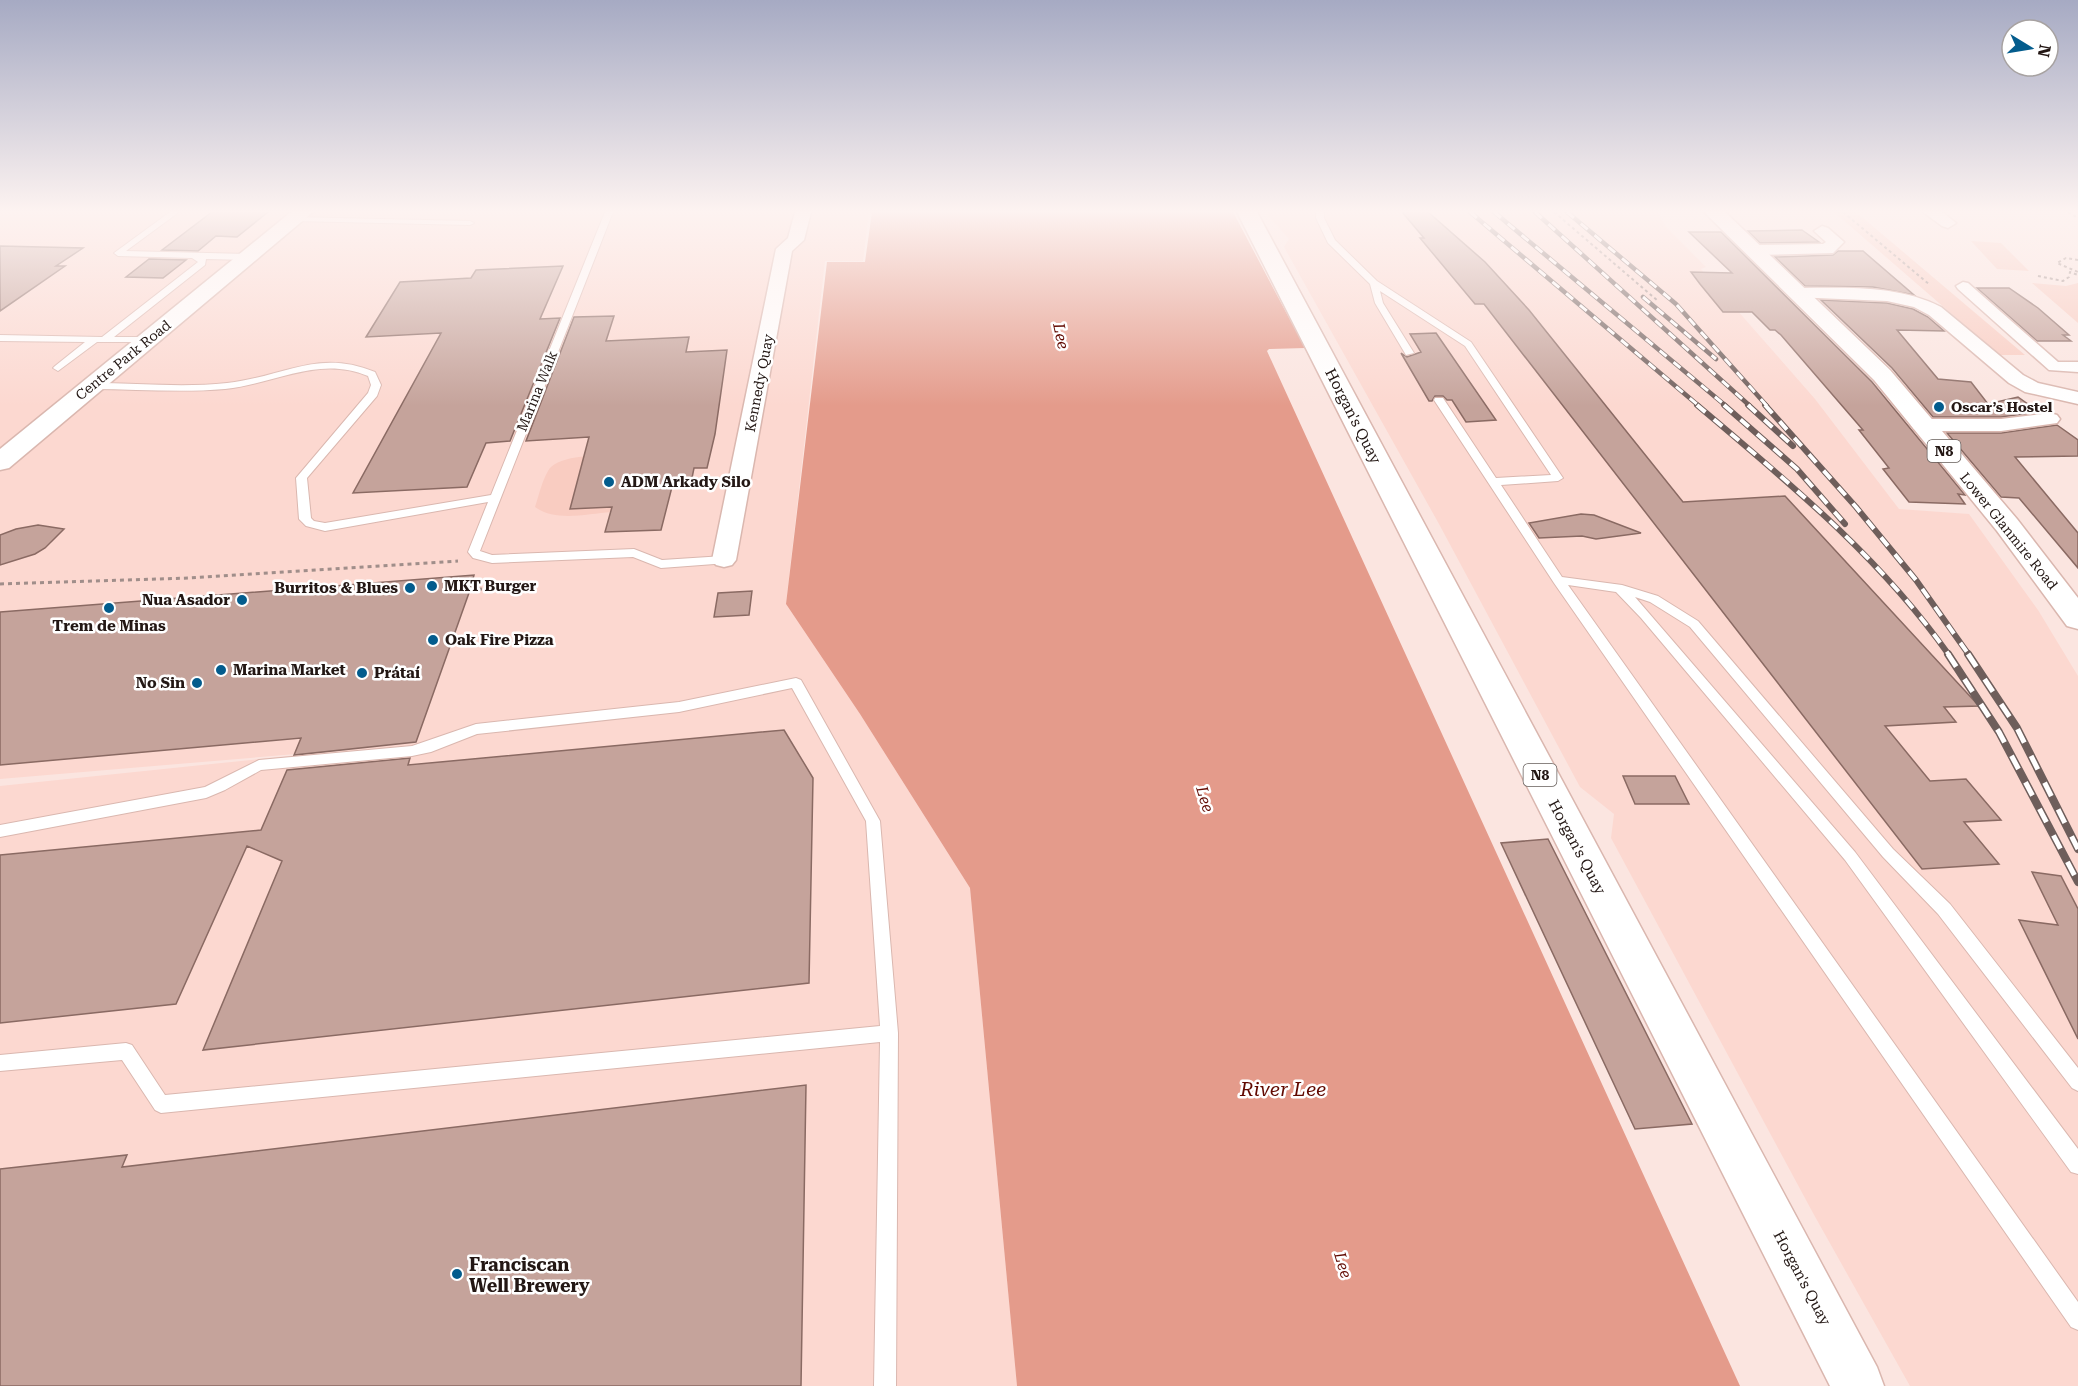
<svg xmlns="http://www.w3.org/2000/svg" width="2078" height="1386" font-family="'Roboto Serif',serif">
  <rect width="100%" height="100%" fill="#fbe5e0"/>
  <path fill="#fcd8d0" d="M0,212h869l-6,49h-38l-39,343 74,110 110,174 47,498h-1017v-600l356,-37 -356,30z
    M1265,212h393l8,15 40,40 -5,2 114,130 84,110 70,5 69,96 40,66v710h-168l-97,-173 -202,-375 3,-24 -34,-27 -141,-263 -155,-277 5,-8z"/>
  <path fill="#f9ccc1" d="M1834,212h22l169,143h-26z
    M1971,241l30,2 28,28 -32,-2z
    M2032,283l34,3 12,-3v40z
    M640,455l-57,7 -13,46 43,-1 -2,5c-24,2 -56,10 -76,-5 4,-12 7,-26 13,-36 11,-20 71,-15 92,-16z"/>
  <path fill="#e49b8b" d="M872,212h361l72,136 -36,1 -2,2 473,1035h-723l-47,-498 -110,-174 -74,-110 41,-342h38z"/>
  <path fill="#c5a39b" stroke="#8a6a63" stroke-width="1.5" d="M212,212h56l-31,25 -21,-1 -18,15 -36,-1z
    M1402,212h26l57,50 44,48 154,192 102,-6 194,210 -35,1 12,15 -71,4 45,55 36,-2 35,41 -37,2 35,42 -77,5 -438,-565h-9l-55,-66h4z
    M1802,230l17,12 -59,1 -12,-12z
    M1689,232h32l151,150 93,113 -7,-1 7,10 -56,-2 -26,-33 6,-1 -30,-38h4l-82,-95 -6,-5h-5l-18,-18h-29l-23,-28 -9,-12 41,1z
    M0,246l83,2 -27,18h9l-65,45z
    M1838,251h25l51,44 -41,-8 -68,-1 -30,-29 58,-2z
    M149,259l37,1 -23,18 -37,-1z
    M563,266l-23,53 20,-1 -50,123 -24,2 -19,44 -114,6 88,-160 -75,4 34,-55 71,-4 5,-8z
    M1977,288h32l29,20 31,27h-6l8,6h-34z
    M1821,300l66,3 26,6 15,8 16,14 -47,-1 41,49 33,3 17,22 30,-7 21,15 -38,5h-68l-41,-49z
    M614,316l-8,25 83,-4 -3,15 41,-2 -12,84 -8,34h-13l-2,10 -18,1 -13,51 -56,2 7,-25 -42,2 19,-72 -63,4 48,-124z
    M1436,333l60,87 -30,2 -14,-22h-5l-4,-4h-8l-3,5h-3l-28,-48 6,4 14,-5 -11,-18z
    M2057,425l21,15v16l-63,1 63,76v35l-59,-70 -18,-1 -54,-64h54z
    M1581,514l13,1 47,18 -45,6 -14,-3 -43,2 -10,-15z
    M38,525l26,4 -19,19 -10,6 -35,11v-30l16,-6z
    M474,575l-4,15 -54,152 -122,13 7,-17 -301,27v-153z
    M752,591l-3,24 -35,2 4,-24z
    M784,730l29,48 -4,205 -606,67 79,-189 -35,-15 -71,158 -176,19v-168l261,-25 26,-60 123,-12 -2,7z
    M1623,776h52l14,28h-54z
    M1548,839l144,285 -57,5 -134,-286z
    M2032,872l29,4 17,33v130l-59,-119 39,5z
    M806,1085l-5,301h-801v-217l127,-14 -5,12z"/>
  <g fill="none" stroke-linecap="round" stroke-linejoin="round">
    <defs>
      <path id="service" d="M170,212h9l-53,39 122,3 4,3 -4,3 -42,-1 -1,6 -91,72h34l3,1v4h-54l-39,29 -5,-3 2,-2 30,-24 -85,-1v-6l102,2 96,-75 -6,-4 -74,-2 -4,-3z
        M605,212h8l-133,339 12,4 142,-6 28,11 62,-4 6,4 -2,3 -67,5 -28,-11 -141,6 -19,-5 -5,-6 20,-50 -163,29 -19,-5 -7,-7 -3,-41 72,-85 3,-8 -3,-9c-50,-21 -93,8 -143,13 -44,4 -89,0 -133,0l-5,-3 5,-3c44,0 90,5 135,0 56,-6 91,-35 148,-11l6,13 -4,11 -70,82 4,40 3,3 11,2 166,-28z
        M1316,212h8v6l11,22 42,41 94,61 92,136 -5,3 -57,4 61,92 60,8 36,11 40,25 195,228 57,55 128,164v23l-6,-3 -134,-174 -55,-57 -193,-230 -40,-25 -15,-5 220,255 223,297v25l-7,-2 -226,-312 -204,-242 -25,-26 -48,-7 510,717v28l-7,-3 -517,-744 -120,-183 1,-2h8l53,80 55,-3 -86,-129 -85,-55 3,12 31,50 -8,2 -31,-52 -5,-19 -42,-41 -12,-25z
        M291,217l179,4 4,2 -4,2 -176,-4h-3z
        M796,678l5,2 79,141 18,212 -2,353h-22l6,-344 -719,71 -6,-3 -33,-50 -122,11v-16l126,-12 6,2 33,50 715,-69 -14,-205 -74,-133 -113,24 -202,22 -46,18 -19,4 -151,14 -36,20 -19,8 -206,39v-12l205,-38 54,-27 153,-14 64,-22 203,-22z"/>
      <path id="pedestrian" d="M1963,282l5,1 90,79h20v10l-29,-2 -91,-81 -2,-3z"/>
      <path id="minor" d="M795,212h16l-7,28 -12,11 -56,309 -4,5 -8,2 -8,-2 -4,-5 64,-311 12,-11z
        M1923,212h19l14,11 -8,5 -6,-2z
        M1822,226l6,2 16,14 -11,11 -77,2 -8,-5 8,-5 67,-1 3,-2 -12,-11z
        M1800,288c49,0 97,-3 141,19l82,68 15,8 40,9v12l-53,-12 -16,-9 -80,-68 -15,-8 -27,-6 -93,-4 -3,-4 3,-4z
        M2050,413l7,2 3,4 -3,4 -56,8h-80l-7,-2 -3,-4 3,-4 7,-2h80z"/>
      <path id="tertiary" d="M291,212h22l-304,256 -9,2v-21z"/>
      <path id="trunk" d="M1237,212h20l620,1155 7,19h-54z
        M1704,212h21l165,158 127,149 61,79v31l-11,-3 -70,-95 -123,-151z"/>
    </defs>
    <use href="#service" stroke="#dab7af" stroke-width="2"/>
    <use href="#pedestrian" stroke="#dab7af" stroke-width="3"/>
    <use href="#minor" stroke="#dab7af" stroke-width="3"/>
    <use href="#tertiary" stroke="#dab7af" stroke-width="3"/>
    <use href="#trunk" stroke="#dab7af" stroke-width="3"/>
    <path stroke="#a08e8a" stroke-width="2" stroke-dasharray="3 3" stroke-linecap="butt" d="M1554,212l104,89
      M1843,212l87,73
      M2068,212l10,6
      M2078,260l-12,-2 -9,5 21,9
      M2038,276l25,5 6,-4 1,-5 8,3"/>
    <path stroke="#a08e8a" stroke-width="3" stroke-dasharray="4 4" stroke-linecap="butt" d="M0,584l188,-6 270,-17
      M470,590l36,-3"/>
    <use href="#service" fill="#fff" fill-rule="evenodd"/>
    <use href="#pedestrian" fill="#fff" fill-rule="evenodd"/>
    <use href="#minor" fill="#fff" fill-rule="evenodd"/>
    <use href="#tertiary" fill="#fff" fill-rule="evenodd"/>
    <use href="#trunk" fill="#fff" fill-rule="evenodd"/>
    <defs>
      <path id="rail-far2" d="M1470,212l229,194
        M1494,212l232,194
        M1535,212l215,194
        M1567,212l109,92 91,102
        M1643,297l73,62"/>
      <path id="rail-far1" d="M1697,405c91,77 183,152 252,250
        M1724,405l73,64 48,55
        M1748,405l45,41
        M1765,405l91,102 60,73 53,75"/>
      <path id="rail" d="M1948,654l51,78 79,150
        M1968,654l49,74 61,121"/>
    </defs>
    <use href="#rail-far2" stroke="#6e5e5b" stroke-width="4.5"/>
    <use href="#rail-far1" stroke="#6e5e5b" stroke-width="6"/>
    <use href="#rail" stroke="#6e5e5b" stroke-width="8"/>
    <use href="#rail-far2" stroke="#fff" stroke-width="3" stroke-dasharray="9" stroke-linecap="butt"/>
    <use href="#rail-far1" stroke="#fff" stroke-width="4" stroke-dasharray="11" stroke-linecap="butt"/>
    <use href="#rail" stroke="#fff" stroke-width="5" stroke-dasharray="15" stroke-linecap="butt"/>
  </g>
  <linearGradient id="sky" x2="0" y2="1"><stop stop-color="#a6aac3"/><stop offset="0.52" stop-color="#fdf3f1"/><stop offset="1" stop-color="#fdf3f1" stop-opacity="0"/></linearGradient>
  <rect width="2078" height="406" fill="url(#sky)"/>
  <g fill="#035c8d" stroke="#fff" stroke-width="2">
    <circle cx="1939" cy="407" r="6"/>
    <circle cx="609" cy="482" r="6"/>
    <circle cx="432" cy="586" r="6"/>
    <circle cx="410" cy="588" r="6"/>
    <circle cx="242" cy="600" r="6"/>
    <circle cx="109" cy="608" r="6"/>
    <circle cx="433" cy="640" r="6"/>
    <circle cx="221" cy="670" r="6"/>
    <circle cx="362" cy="673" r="6"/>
    <circle cx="197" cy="683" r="6"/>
    <circle cx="457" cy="1274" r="6"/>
  </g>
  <g text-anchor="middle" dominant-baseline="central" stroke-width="5" stroke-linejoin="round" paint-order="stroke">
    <g font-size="14" fill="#231714" stroke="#fff">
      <text transform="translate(123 360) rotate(-39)">Centre Park Road</text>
      <text transform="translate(759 383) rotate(-79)">Kennedy Quay</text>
      <text transform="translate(537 391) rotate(-68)">Marina Walk</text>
      <text transform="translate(2009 531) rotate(51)">Lower Glanmire Road</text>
    </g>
    <g font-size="14" font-weight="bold" fill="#231714" stroke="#fff" text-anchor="start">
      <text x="1951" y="407">Oscar’s Hostel</text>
    </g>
    <g fill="#fff" stroke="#655d5a" stroke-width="1.5">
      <rect x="1927.5" y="440" width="33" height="22" rx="4.5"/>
      <rect x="1523.5" y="764" width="33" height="22" rx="4.5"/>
    </g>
    <g font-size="14" font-weight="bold" fill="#231714">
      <text x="1944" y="451">N8</text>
      <text x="1540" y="775">N8</text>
    </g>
    <g font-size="15" fill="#231714" stroke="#fff">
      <text transform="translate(1353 416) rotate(63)">Horgan's Quay</text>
      <text transform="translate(1577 847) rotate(62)">Horgan's Quay</text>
      <text transform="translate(1802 1278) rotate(62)">Horgan's Quay</text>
    </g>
    <g font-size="15" font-weight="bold" fill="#231714" stroke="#fff" text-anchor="start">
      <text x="621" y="482">ADM Arkady Silo</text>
      <text x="444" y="586">MKT Burger</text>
      <text x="398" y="588" text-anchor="end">Burritos &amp; Blues</text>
      <text x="230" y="600" text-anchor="end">Nua Asador</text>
      <text x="109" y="626" text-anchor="middle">Trem de Minas</text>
      <text x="445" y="640">Oak Fire Pizza</text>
      <text x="233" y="670">Marina Market</text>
      <text x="374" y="673">Prátaí</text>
      <text x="185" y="683" text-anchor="end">No Sin</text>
    </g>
    <g font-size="16" font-style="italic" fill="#610900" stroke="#fff">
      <text transform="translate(1061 336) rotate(78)">Lee</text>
      <text transform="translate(1205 799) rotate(73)">Lee</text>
      <text transform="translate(1343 1265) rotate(73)">Lee</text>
    </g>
    <g font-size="18" font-weight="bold" fill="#231714" stroke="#fff" text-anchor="start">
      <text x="469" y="1264">Franciscan<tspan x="469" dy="21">Well Brewery</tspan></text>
    </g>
    <g font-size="20" font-style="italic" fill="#610900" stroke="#fff">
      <text x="1283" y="1089">River Lee</text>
    </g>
  </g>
  <g transform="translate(2030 48) rotate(101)"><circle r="28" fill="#ffffff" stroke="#a7a2a1" stroke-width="1.5"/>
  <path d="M0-4.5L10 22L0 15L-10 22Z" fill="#035c8d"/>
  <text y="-9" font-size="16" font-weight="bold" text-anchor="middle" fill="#231714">N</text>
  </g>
</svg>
